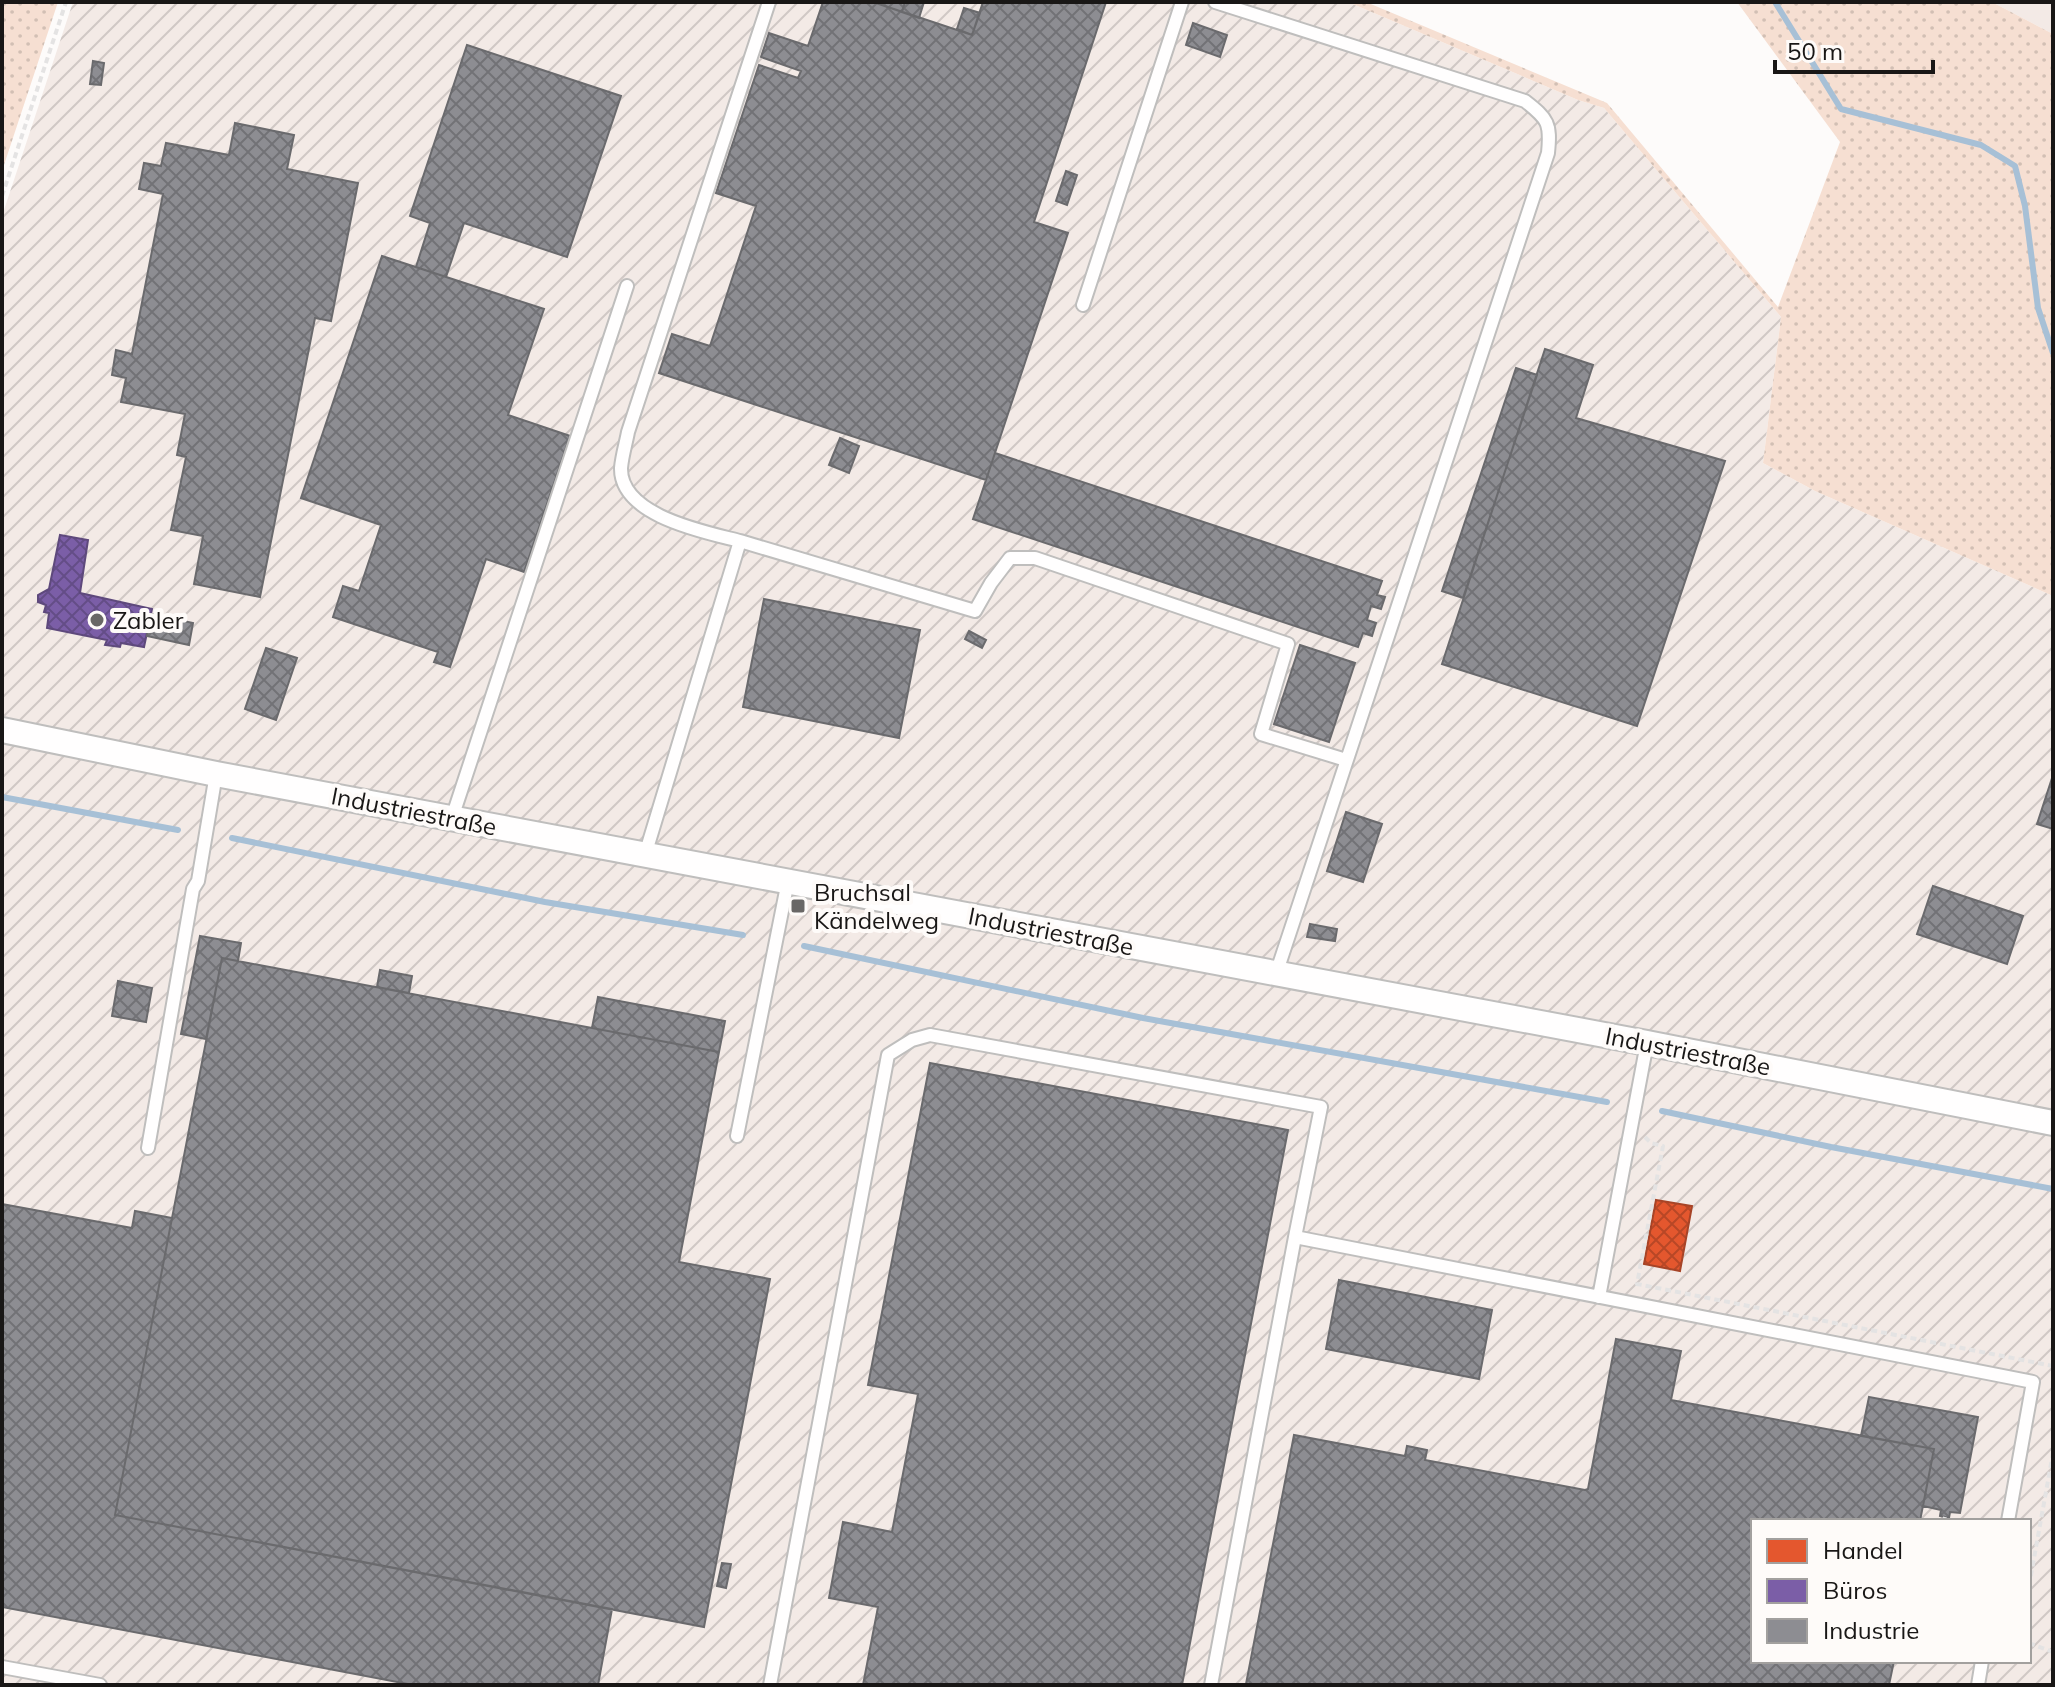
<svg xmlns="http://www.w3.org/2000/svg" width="2055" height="1687" font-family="Mulish,sans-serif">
  <defs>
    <pattern id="industrial-furrows" width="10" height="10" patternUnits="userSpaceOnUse" patternTransform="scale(2)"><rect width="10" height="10" fill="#f3eae6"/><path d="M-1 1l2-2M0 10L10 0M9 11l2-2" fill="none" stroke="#d0c8c5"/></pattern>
    <pattern id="grass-dots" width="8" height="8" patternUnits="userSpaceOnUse" patternTransform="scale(2)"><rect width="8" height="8" fill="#f6dfd2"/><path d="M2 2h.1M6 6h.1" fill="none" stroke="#d2bfb4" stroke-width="1.8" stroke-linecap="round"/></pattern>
    <pattern id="shops-cross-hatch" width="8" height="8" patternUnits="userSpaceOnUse" patternTransform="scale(2)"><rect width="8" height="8" fill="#e4572e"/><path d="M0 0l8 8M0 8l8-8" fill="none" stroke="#b84726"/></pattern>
    <pattern id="offices-cross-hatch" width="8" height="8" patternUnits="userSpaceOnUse" patternTransform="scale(2)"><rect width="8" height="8" fill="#7b5ea7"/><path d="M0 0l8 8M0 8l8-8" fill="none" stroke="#644d87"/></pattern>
    <pattern id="industry-cross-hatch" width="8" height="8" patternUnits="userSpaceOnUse" patternTransform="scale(2)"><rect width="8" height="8" fill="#8d8d92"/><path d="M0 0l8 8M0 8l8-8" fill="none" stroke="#727276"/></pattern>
  </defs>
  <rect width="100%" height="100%" fill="#fdfbfa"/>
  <path fill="url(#industrial-furrows)" fill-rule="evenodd" d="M73,2h1275l230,98 26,8 177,209 -18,146 52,28 238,105v1089h-2051v-1469zM1753,1521h276v140h-276z"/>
  <path fill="#f3eae6" d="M1992,2h61v32z"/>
  <path fill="url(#grass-dots)" d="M2,2h56l-56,169z
    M1348,2h18l241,101 171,204 62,-165 -103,-140h255l61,32v562l-238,-105 -52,-28 18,-146 -177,-209 -26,-8z"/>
  <path fill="url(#shops-cross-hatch)" stroke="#a74427" stroke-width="2" d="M1656,1200l36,6 -12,65 -36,-7z"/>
  <path fill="url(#offices-cross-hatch)" stroke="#5e497c" stroke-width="2" d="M60,535l28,5 -8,53 72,16 -8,38 -23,-4 -1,4 -15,-2 2,-5 -60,-12 2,-15 -5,-1 2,-7 -8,-3v-7l11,-6z"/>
  <path fill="url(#industry-cross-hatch)" stroke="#6a6a6d" stroke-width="2" d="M823,2h50l99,33 11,-33h123l-72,220 34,11 -82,247 -327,-107 13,-39 38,12 46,-140 -40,-13 43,-128 39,13 3,-7 -40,-14 8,-24 39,13z
    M873,2h32l-3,10z
    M905,2h19l-5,16 -17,-6z
    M964,8l16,5 -8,22 -15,-6z
    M1193,23l34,12 -7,22 -34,-12z
    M467,45l154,51 -54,161 -103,-34 -18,54 -30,-10 14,-44 -20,-7z
    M93,61l11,2 -3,22 -11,-1z
    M235,123l59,12 -7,34 71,14 -27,138 -16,-3 -55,279 -66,-13 9,-48 -32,-6 15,-73 -9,-2 8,-41 -64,-12 5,-24 -14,-3 4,-25 16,4 31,-160 -24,-5 5,-26 17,3 5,-23 63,12z
    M1066,171l11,4 -10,30 -11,-4z
    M382,256l162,53 -36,106 62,21 -46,136 -38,-13 -36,108 -16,-5 4,-10 -105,-35 10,-31 16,5 22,-66 -80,-27z
    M1545,349l48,16 -17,53 149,43 -88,265 -195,-62z
    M1516,368l21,7 -74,223 -21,-7z
    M840,438l19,8 -10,27 -20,-8z
    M995,453l387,128 -5,14 8,2 -4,12 -10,-3 -4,14 9,3 -4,13 -9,-3 -5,14 -385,-128z
    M764,599l156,31 -21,108 -156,-31z
    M151,614l42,9 -4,22 -42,-9z
    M969,631l17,9 -4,8 -17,-9z
    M1300,645l55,18 -26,79 -55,-18z
    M266,648l31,10 -21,62 -31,-11z
    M2053,775v54l-16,-5z
    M1346,812l36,12 -19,58 -36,-11z
    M1933,886l90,30 -16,48 -90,-30z
    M1310,924l27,5 -2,12 -28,-4z
    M200,936l41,7 -3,18 -16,-3 -16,81 -25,-5z
    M222,958l497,94 -40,210 91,17 -66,348 -589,-112z
    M380,970l32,6 -3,17 -32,-6z
    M118,981l34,7 -6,34 -34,-6z
    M598,997l127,24 -6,31 -127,-24z
    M930,1063l358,67 -106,555h-319l15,-78 -49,-9 14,-76 49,10 26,-138 -50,-9z
    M2,1204l130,24 3,-17 37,7 -57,297 497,94 -14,76h-185l-411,-78z
    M1339,1280l153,30 -13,69 -153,-30z
    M1616,1339l65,12 -10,49 263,49 -14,72h-167v140h141l-5,24 -643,-1 48,-249 111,21 2,-10 20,4 -2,10 160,30 3,-1z
    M1869,1397l109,20 -18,96 -10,-1 -1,6 -4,-1 -5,-1 1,-6 -18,-4 11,-57 -73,-13z
    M722,1563l9,1 -5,24 -9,-2z"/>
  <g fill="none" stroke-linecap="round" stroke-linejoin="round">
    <path stroke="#a7c0d6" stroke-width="6" d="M1775,2l66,107 140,36 34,21 10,40 13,102 15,45
      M2,797l176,33
      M232,838l313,64 198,33
      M804,946l339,72 464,84
      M1662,1111l169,36 222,42"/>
    <defs>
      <path id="lane" d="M1215,2l310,99c23,18 26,22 23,52l-272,821
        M1083,305l99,-303
        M740,541l235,70 16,-28 19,-25h25l253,86 -27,90 85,26
        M452,818l175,-532
        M645,855l95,-314c-35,-9 -120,-25 -119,-73 1,-12 5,-25 7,-36l141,-430
        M737,1136l51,-255
        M148,1148l45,-259 5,-8 18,-107
        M1599,1297l48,-254
        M2,1667l98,18
        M770,1685l118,-630 24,-15 18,-5 391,72 -26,130
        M1211,1685l84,-448 738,145 -25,139
        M1978,1685l4,-24"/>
      <path id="street" d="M2,730l214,44 1431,269 406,80"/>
    </defs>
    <use href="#lane" stroke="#bfbebd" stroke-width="16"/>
    <use href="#street" stroke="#bfbebd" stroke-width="28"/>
    <path stroke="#e4e3e3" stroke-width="4" stroke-dasharray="6 4" stroke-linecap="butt" d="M2,196l64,-194
      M1645,1137l6,6 12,3 -26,138 416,82
      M1944,1521l1,-4
      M2029,1586l24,-133
      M2029,1643l24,9"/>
    <use href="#lane" stroke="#fffefe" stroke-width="12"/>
    <use href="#street" stroke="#fffefe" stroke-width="24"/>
  </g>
  <g fill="#696766" stroke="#fefbf9" stroke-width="3">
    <circle cx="97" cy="620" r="8"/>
    <rect x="790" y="898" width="16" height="16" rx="4"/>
  </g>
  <g text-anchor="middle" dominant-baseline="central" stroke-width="8" stroke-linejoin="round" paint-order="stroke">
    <g font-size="24" fill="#191716" stroke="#fefbf9" text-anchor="start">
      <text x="113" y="620">Zabler</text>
      <text x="814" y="892">Bruchsal<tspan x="814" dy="28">Kändelweg</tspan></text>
    </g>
    <g font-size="24" fill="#191716" stroke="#fefbf9">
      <text transform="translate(414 811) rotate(11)">Industriestraße</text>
      <text transform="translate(1051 931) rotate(11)">Industriestraße</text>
      <text transform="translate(1688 1051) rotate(11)">Industriestraße</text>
    </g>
  </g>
  <rect width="2055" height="1687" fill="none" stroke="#191716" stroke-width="8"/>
  <rect x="1751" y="1519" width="280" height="144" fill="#fefbf9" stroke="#a2a09e" stroke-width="2"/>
  <rect x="1767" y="1539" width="40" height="24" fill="#e4572e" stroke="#a2a09e" stroke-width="2"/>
  <text x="1823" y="1559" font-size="24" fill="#191716">Handel</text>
  <rect x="1767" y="1579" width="40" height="24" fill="#7b5ea7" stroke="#a2a09e" stroke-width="2"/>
  <text x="1823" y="1599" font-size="24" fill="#191716">Büros</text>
  <rect x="1767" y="1619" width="40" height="24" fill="#8d8d92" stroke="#a2a09e" stroke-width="2"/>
  <text x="1823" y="1639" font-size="24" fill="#191716">Industrie</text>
  <path d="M1775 60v12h158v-12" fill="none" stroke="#191716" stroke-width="4"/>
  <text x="1787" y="60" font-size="24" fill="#191716" stroke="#fefbf9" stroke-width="6" paint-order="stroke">50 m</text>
</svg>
